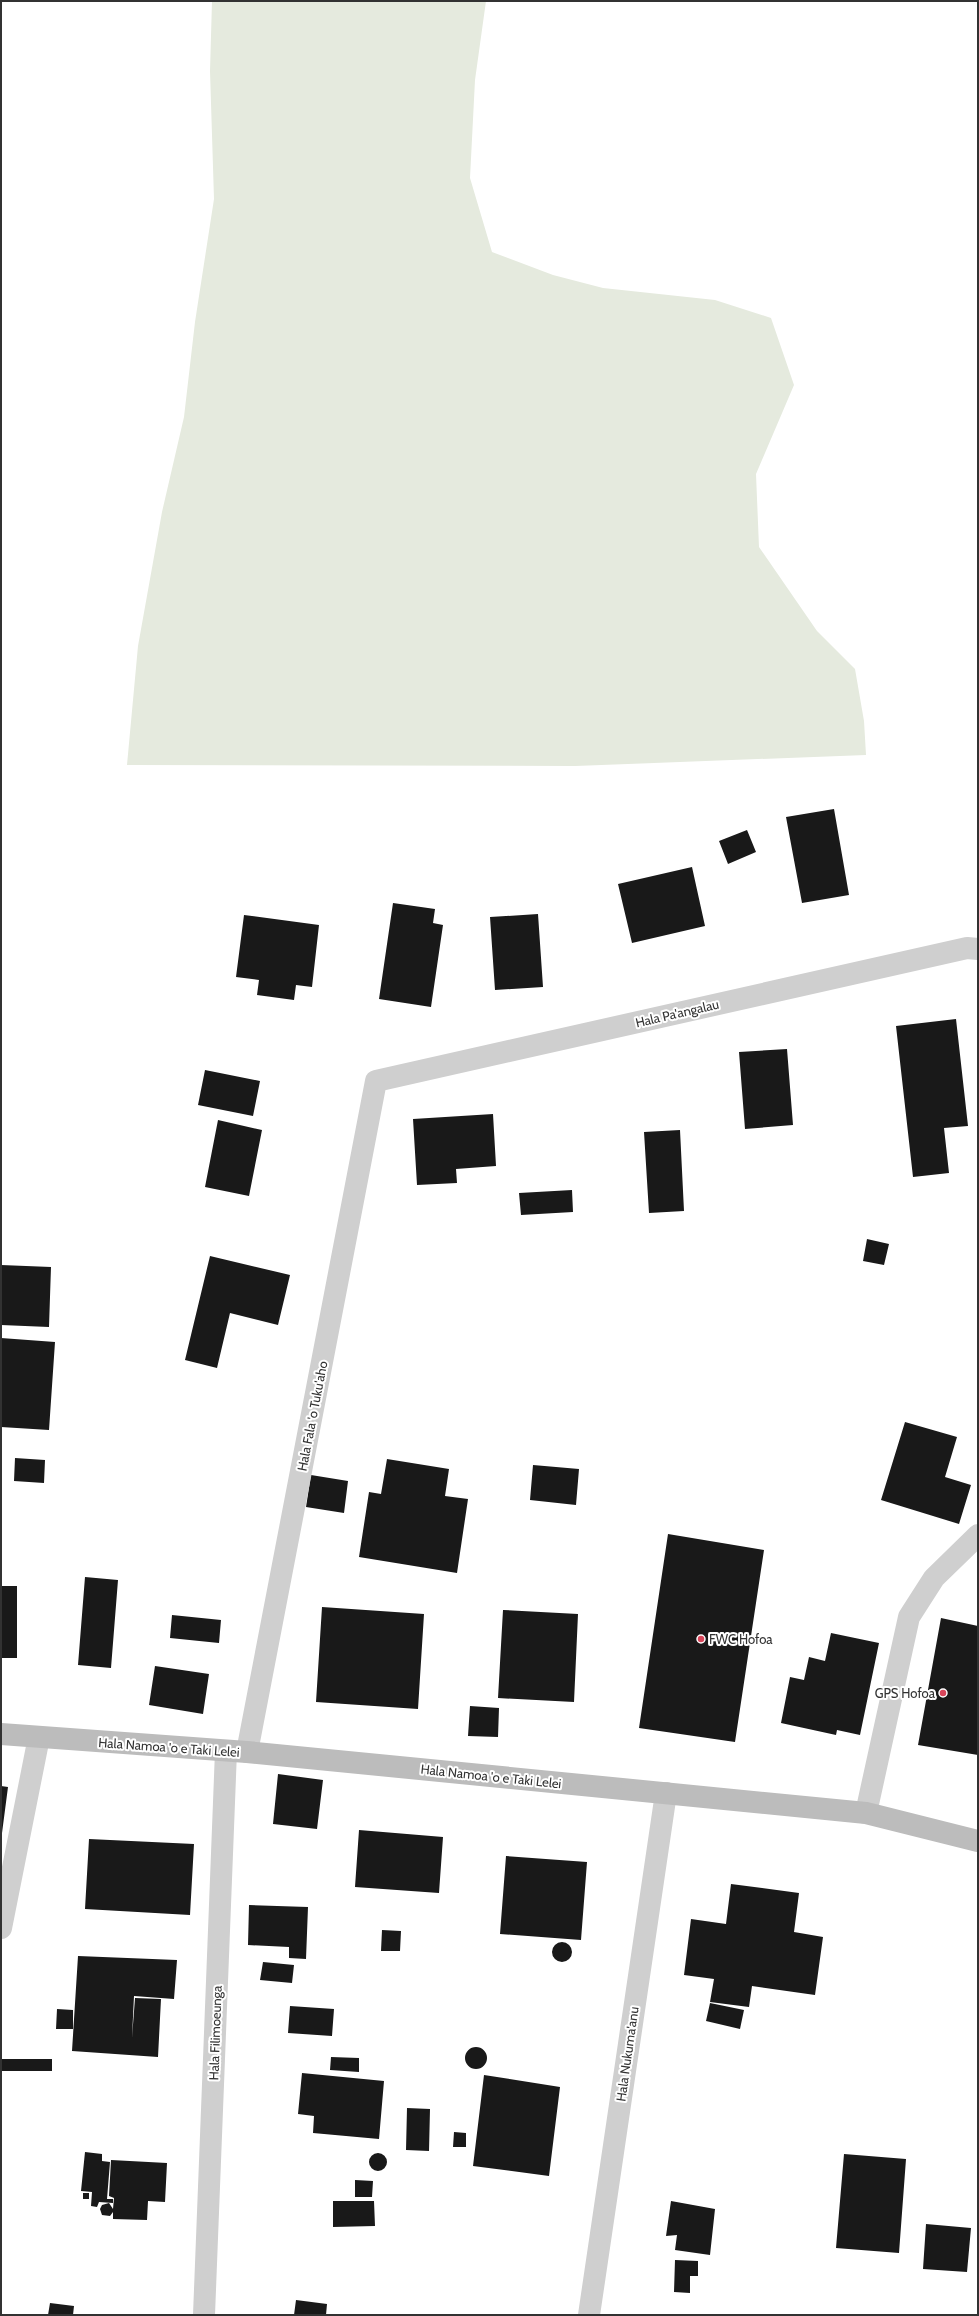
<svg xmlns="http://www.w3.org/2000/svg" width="979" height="2316" font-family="Cabin,sans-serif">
  <rect width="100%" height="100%" fill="#fff"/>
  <path fill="#e5eade" d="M212,1h274l-11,79 -5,98 22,74 61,23 50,13 112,12 56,18 23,67 -38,89 3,73 58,84 38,38 9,52 2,34 -291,11 -448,-1 11,-119 24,-134 22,-95 11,-95 19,-123 -4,-128z"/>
  <path fill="#191919" d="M834,809l15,86 -47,8 -16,-86z
    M747,830l9,22 -28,12 -9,-23z
    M692,867l13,59 -73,17 -14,-59z
    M393,903l42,6 -2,14 10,2 -12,82 -52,-8z
    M538,914l5,73 -48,3 -5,-73z
    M244,915l75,10 -7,62 -16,-2 -2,15 -37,-5 2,-15 -23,-3z
    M956,1019l12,107 -24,2 5,45 -36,4 -17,-151z
    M787,1049l6,76 -48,4 -6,-77z
    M205,1070l55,11 -7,35 -55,-11z
    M493,1114l3,52 -40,3 1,14 -40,2 -4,-66z
    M218,1120l44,10 -13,66 -44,-9z
    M680,1130l4,81 -35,2 -5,-81z
    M572,1190l1,22 -52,3 -2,-22z
    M867,1239l22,5 -5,21 -21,-4z
    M210,1256l80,19 -12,50 -48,-12 -13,55 -32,-8z
    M1,1265l50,2 -2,60 -48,-2z
    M1,1338l54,4 -6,88 -48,-3z
    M905,1422l52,15 -12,40 26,8 -12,39 -78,-24z
    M15,1458l30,2 -1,23 -30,-2z
    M387,1459l62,10 -4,27 23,3 -11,74 -98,-16 10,-65 12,2z
    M533,1465l46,4 -3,36 -46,-5z
    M311,1475l37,6 -4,32 -38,-6z
    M668,1534l96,16 -29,192 -96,-14z
    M85,1577l33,3 -7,88 -33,-3z
    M1,1586h16v72h-16z
    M322,1607l102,7 -6,95 -102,-7z
    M503,1610l75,4 -4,88 -76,-4z
    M172,1615l49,5 -2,23 -49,-5z
    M941,1618l37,8v129l-60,-10z
    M831,1633l48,10 -19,92 -23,-5 -1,5 -55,-12 9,-46 14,3 5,-23 16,4z
    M155,1666l54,8 -6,40 -54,-9z
    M470,1706l29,2 -1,29 -30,-1z
    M278,1774l45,6 -6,49 -44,-5z
    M1,1786l7,1 -6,46h-1z
    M359,1830l84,7 -4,56 -84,-6z
    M89,1839l105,5 -4,71 -105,-6z
    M506,1856l81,6 -6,78 -81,-6z
    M731,1884l68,9 -5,39 29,5 -8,58 -63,-9 -3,21 -39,-5 4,-23 -30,-4 7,-56 35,5z
    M249,1905l59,2 -2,52 -17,-1v-11l-41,-2z
    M382,1930l19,1 -1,20h-19z
    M552 1952a10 10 0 1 1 20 0a10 10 0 1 1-20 0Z
    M78,1956l99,4 -3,39 -40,-3 -2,42 3,-40 26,1 -3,58 -86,-6z
    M263,1962l31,3 -2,18 -32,-3z
    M710,2003l34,7 -4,19 -34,-8z
    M290,2006l44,3 -2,27 -44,-3z
    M57,2009l16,1v19h-17z
    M465 2058a11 11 0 1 1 22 0a11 11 0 1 1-22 0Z
    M331,2057l28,1v14l-29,-2z
    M1,2059h51v12h-51z
    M302,2073l82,8 -5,58 -66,-6 1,-17 -16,-2z
    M484,2075l76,12 -11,89 -76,-10z
    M407,2108l23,1 -1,42 -23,-1z
    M454,2132l12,1v14h-13z
    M85,2152l17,2v7l8,1 -3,37h6v4l-14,-1 -2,5 -6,-1 1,-14 -11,-1z
    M369 2162a9 9 0 1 1 18 0a9 9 0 1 1-18 0Z
    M844,2154l62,5 -7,94 -63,-5z
    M111,2160l56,3 -2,39 -17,-1 -1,19 -34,-1v-7l-3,4 -8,-1 -2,-6 2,-4 7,-2 4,6 1,-11 -5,-2z
    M355,2180l18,1 -1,16h-17z
    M83,2193h6v6h-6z
    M333,2201h41l1,25 -42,1z
    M671,2201l44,8 -5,46 -35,-5 2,-15 -11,1z
    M926,2224l45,4 -4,44 -44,-3z
    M675,2260l23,1v15h-8v17l-16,-1z
    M296,2300l31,4 -1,11h-32z
    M50,2303l24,3 -1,9h-25z"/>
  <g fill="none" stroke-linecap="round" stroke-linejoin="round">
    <path stroke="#cfcfcf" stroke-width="22" d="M247,1752l129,-671 591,-133 11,1
      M866,1813l43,-196 25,-39 44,-43
      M1,1928l38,-191
      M204,2315l22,-564
      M589,2315l77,-522"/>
    <path stroke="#bcbcbc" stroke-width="22" d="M1,1734l246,18 619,61 112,28"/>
  </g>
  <g fill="#d8455a" stroke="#fff" stroke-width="1.5">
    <circle cx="701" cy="1639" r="4"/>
    <circle cx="943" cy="1693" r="4"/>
  </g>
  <g text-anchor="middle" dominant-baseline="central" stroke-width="4" stroke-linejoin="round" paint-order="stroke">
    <g font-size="13" fill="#323232" stroke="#fff">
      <text transform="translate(677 1013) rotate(-13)">Hala Pa'angalau</text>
      <text transform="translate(312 1416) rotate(-79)">Hala Fala 'o Tuku'aho</text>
      <text transform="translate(169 1747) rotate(4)">Hala Namoa 'o e Taki Lelei</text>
      <text transform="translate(491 1776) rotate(6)">Hala Namoa 'o e Taki Lelei</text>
      <text transform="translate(215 2033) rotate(-88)">Hala Filimoeunga</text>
      <text transform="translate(627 2054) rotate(-82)">Hala Nukuma'anu</text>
    </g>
    <g font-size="13" fill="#323232" stroke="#fff" text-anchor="start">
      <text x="709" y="1639">FWC Hofoa</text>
      <text x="935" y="1693" text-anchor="end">GPS Hofoa</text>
    </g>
  </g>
  <rect width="979" height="2316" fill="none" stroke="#323232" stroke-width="4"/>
</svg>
